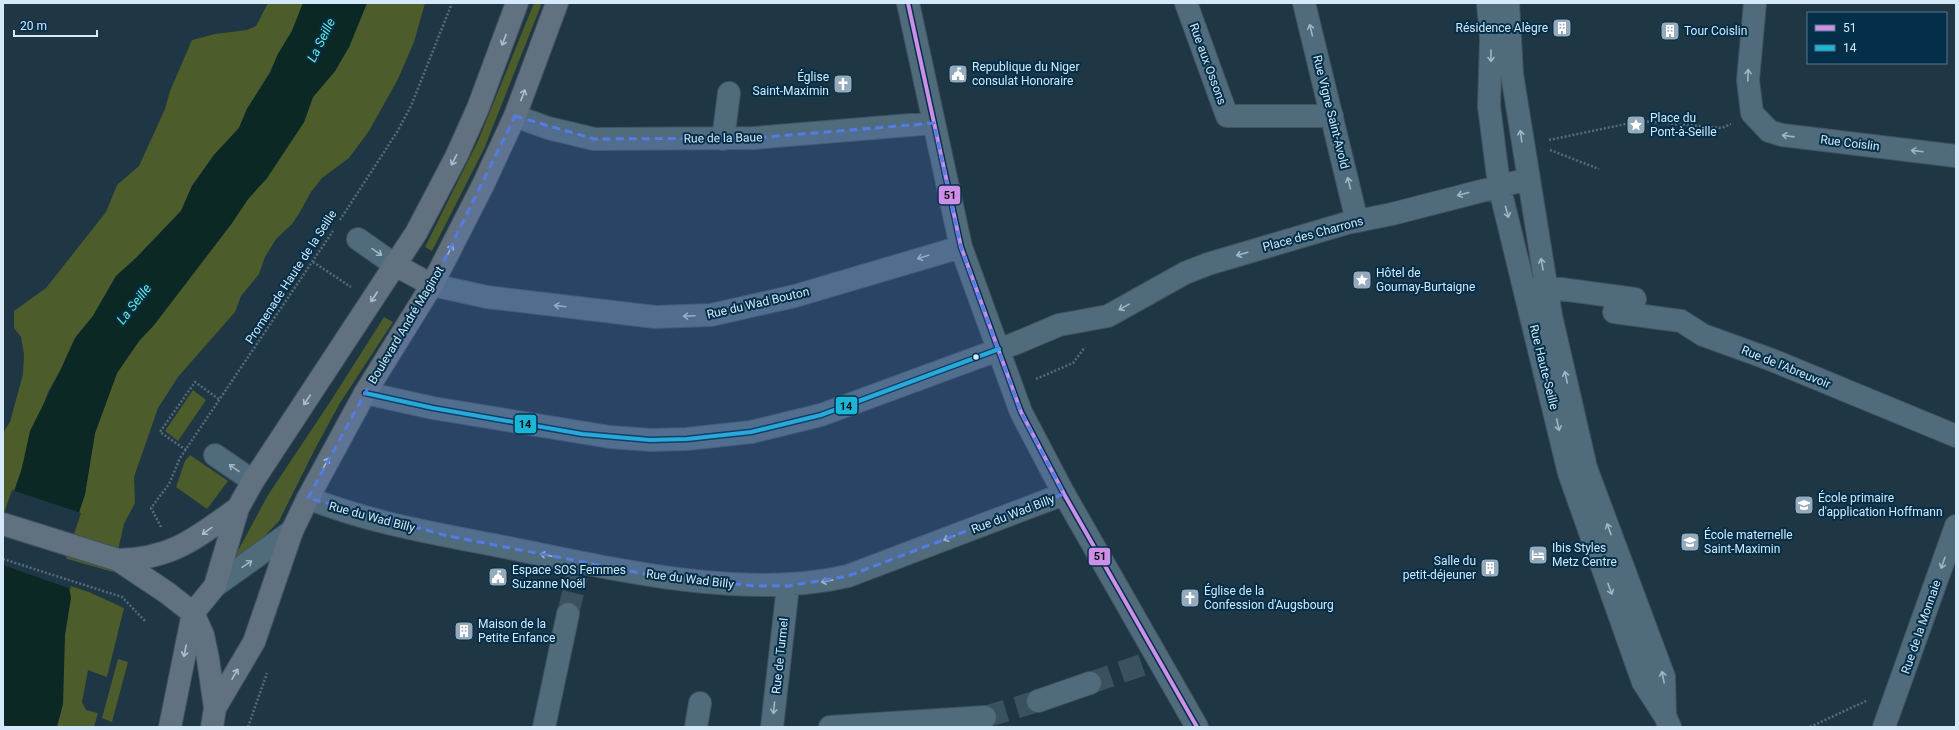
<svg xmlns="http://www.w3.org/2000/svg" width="1959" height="730" font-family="Roboto,sans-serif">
  <rect width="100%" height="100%" fill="#1f3645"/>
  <path fill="#4c5c2a" d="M268,3h35l-11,28 -14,23 -8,18 -23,37 -8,19 -25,27 -22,31 -11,25 -45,47 -20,18 -23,40 -18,22 -14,31 -13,23 -45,131v-90l7,-11 13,-48 1,-20 -3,-17 -7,-9v-17l32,-23 60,-76 11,-27 22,-19 26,-57 5,-18 22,-51 23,-6 32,-4 9,-4z
    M367,3h58l-11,39 -16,37 -29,52 -20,27 -27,20 -11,14 -11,20 -8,12 -16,15 -11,18 -6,17 -18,22 -6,16 -57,65 -20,31 -24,69 1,26 -11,21 -11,48 -49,-14 21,-64 10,-61 22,-60 22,-32 15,-16 78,-102 16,-24 19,-21 37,-56 9,-25 22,-26 14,-24z
    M534,3h8l-58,146 -52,102 -7,-4 53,-106z
    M384,317l9,5 -53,81 -24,44 -37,74 -21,22 -22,15h-2l34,-63 64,-96z
    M193,390l13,10 -28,41 -13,-10z
    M190,455l38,26 -21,28 -31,-22 9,-26z
    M3,564l86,28 35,16 -17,69 -19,-7 -6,32 4,8 12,3 -4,14h-89l-2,-7z
    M118,659l10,3 -16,60 -10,-4z"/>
  <path fill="#0b2825" d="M303,3h64l-18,44 -14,24 -22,26 -9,25 -37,56 -19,21 -16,24 -78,102 -15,16 -22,32 -22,60 -10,61 -21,64 7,40 -6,37 -2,69 -6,23h-52l-2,-7v-197l18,-51 9,-41 31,-62 14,-31 18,-22 23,-40 20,-18 45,-47 11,-25 22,-31 25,-27 8,-19 23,-36 8,-19 14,-23z"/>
  <path fill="#1f3645" d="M12,490l69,23 -15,45 5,31 -68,-24v-49z"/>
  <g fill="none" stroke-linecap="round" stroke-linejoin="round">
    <path stroke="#3a5160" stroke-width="22" stroke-dasharray="22 11" stroke-linecap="butt" d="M568,614l9,-38
      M1090,683l52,-18
      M985,717l53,-16"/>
    <defs>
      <path id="minor" d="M908,3l53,244 60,165 43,82 133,233
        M1186,3l41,113h105
        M1304,3l53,218
        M1488,3l3,35 -2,68 10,79 70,288 74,209 22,34 5,11
        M1508,3l4,71 39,242 35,152 78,209 1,39
        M1755,3l-7,77 4,33 17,18 13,4 174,21
        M515,116l33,12 46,11 160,-1 180,-15
        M723,139l6,-46
        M358,239l37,26
        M432,285l55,12 168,20 56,-2 84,-19 166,-49
        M1533,289l13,-2 89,12
        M1614,312l67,9 22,14 69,25 184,76
        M365,393l68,15 177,29 40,3 37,-1 64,-7 70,-17 193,-71 45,-19 49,-9 77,-43 23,-9 139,-41 45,-9 136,-35
        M215,455l38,26
        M308,498c62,25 130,36 196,49 107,21 237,54 344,29l216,-82
        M215,586l77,-55
        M1038,701l52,-18
        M544,727l24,-113
        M696,727l4,-24
        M772,727l16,-141
        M830,727l155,-10
        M1884,727l72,-201"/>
      <path id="major" d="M395,265l37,20
        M3,524l115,36 48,32 27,21 10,22 5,24 7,49 -3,19
        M118,560c54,-1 78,-22 120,-52
        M215,708l39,-66 38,-111 16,-33 57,-105 67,-108 51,-100 32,-69 42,-113
        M170,727l23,-114 22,-27 23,-78 15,-27 163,-248 40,-76 22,-49 39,-105"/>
    </defs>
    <use href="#minor" stroke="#42525e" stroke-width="24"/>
    <use href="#major" stroke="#42525e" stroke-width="24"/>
    <path stroke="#566c79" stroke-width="2.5" stroke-dasharray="2 2" stroke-linecap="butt" d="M1549,140l91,-19 82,7 9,-4
      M1550,150l49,19
      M340,220l57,-88 14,-26 41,-103
      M313,262l38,25
      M1036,379l37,-16 12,-16
      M186,450l-26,-18 35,-50 25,18
      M161,527l-10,-19 18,-24 11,-26 153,-227
      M3,559l119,38 23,24
      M248,727l19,-54
      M1810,727l56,-26"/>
    <use href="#minor" stroke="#506b7b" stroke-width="22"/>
    <use href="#major" stroke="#627180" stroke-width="22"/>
    <defs>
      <path id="bus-1" d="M908,3l53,244 60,165 43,82 133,233"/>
      <path id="bus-2" d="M365,393l68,15 149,26 68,6 37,-1 64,-7 70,-17 178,-66"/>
    </defs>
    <use href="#bus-1" stroke="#042f49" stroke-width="7"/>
    <use href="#bus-2" stroke="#042f49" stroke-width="7"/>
    <use href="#bus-1" stroke="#ce8fe9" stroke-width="4"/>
    <use href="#bus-2" stroke="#1ab6d8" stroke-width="4"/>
  </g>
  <defs><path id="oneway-shaft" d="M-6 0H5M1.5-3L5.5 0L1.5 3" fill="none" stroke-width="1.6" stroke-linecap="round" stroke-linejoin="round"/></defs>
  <g stroke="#9fb7c7">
    <use href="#oneway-shaft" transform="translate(1311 30) rotate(-104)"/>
    <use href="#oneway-shaft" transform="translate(1491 56) rotate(90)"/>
    <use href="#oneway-shaft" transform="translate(1748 75) rotate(-88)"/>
    <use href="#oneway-shaft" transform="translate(1521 136) rotate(-98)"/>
    <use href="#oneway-shaft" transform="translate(1788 136) rotate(-172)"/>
    <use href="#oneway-shaft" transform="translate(1917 151) rotate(-173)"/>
    <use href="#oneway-shaft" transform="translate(1349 183) rotate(-104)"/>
    <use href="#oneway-shaft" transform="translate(1463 194) rotate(165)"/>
    <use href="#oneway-shaft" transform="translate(1507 212) rotate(75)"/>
    <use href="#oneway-shaft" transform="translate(377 252) rotate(35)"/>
    <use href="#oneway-shaft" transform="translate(1242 254) rotate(164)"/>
    <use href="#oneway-shaft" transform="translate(923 257) rotate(163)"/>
    <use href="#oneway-shaft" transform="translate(1542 264) rotate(-100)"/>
    <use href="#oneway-shaft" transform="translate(560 306) rotate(-173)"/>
    <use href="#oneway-shaft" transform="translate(1124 307) rotate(151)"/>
    <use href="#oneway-shaft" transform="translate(689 316) rotate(178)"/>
    <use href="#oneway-shaft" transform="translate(1566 377) rotate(-103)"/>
    <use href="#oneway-shaft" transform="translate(1558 425) rotate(78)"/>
    <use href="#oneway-shaft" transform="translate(234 468) rotate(-145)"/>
    <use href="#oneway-shaft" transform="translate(1609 529) rotate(-110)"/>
    <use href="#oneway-shaft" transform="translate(949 538) rotate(159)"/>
    <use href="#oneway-shaft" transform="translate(546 555) rotate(-169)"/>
    <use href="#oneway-shaft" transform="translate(1943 563) rotate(109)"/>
    <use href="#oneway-shaft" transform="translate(247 564) rotate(-34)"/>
    <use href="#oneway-shaft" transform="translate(827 581) rotate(169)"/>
    <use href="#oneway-shaft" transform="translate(1610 589) rotate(70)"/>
    <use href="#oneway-shaft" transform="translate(1663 677) rotate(-101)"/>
    <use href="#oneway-shaft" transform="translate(774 708) rotate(96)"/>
  </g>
  <g stroke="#acbfcf">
    <use href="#oneway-shaft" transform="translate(504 40) rotate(111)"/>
    <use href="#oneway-shaft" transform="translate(523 95) rotate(-69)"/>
    <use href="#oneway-shaft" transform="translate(454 160) rotate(117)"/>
    <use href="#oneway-shaft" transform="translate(450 250) rotate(-63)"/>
    <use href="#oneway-shaft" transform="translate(374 297) rotate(123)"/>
    <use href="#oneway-shaft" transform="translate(307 400) rotate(124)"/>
    <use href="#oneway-shaft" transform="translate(326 463) rotate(-62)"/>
    <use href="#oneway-shaft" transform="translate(207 531) rotate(144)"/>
    <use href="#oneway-shaft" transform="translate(185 651) rotate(102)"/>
    <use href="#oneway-shaft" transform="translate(235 674) rotate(-60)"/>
  </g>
  <path fill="#547ce2" fill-opacity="0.2" stroke="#547ce2" stroke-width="3" stroke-dasharray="8 5" stroke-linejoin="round" d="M515,116l79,23 160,-1 180,-15 27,124 60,165 43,82 -216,82 -60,10h-34l-109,-12 -197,-38 -140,-38 57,-105 67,-108z"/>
  <defs>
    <symbol id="building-square" viewBox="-11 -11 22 22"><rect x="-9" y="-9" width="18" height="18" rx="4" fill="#95aabb" stroke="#042f49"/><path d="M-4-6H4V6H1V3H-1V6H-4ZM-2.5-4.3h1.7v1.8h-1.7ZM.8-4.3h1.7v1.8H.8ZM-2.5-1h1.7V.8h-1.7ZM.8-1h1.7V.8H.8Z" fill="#fff"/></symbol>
    <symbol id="civic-square" viewBox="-11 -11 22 22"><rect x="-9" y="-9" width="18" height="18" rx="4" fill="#95aabb" stroke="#042f49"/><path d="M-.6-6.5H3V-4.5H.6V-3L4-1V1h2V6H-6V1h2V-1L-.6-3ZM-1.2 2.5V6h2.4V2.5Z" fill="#fff"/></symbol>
    <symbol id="church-square" viewBox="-11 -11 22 22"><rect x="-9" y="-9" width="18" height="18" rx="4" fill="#95aabb" stroke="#042f49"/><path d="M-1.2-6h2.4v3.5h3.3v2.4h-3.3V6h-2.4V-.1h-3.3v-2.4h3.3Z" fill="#fff"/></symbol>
    <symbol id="sight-square" viewBox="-11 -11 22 22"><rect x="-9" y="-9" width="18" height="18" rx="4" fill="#95aabb" stroke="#042f49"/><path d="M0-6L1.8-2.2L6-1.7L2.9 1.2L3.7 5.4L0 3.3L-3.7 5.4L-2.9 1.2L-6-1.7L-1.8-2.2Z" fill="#fff"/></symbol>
    <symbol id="school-square" viewBox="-11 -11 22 22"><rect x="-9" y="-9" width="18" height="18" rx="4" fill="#95aabb" stroke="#042f49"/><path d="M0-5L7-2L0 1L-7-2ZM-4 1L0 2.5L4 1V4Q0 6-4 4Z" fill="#fff"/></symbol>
    <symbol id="hotel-square" viewBox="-11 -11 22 22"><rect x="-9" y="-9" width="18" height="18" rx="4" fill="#95aabb" stroke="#042f49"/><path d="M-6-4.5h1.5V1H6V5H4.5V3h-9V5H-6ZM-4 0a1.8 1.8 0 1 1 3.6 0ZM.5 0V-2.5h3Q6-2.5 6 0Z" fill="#fff"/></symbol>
  </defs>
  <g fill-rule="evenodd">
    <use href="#building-square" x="1551" y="17" width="22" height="22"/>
    <use href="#building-square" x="1659" y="20" width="22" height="22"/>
    <use href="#civic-square" x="947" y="63" width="22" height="22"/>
    <use href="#church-square" x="832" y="73" width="22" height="22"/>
    <use href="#sight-square" x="1625" y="114" width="22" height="22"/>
    <use href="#sight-square" x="1351" y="269" width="22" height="22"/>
    <use href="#school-square" x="1793" y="494" width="22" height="22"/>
    <use href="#school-square" x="1679" y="531" width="22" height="22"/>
    <use href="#hotel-square" x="1527" y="544" width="22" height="22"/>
    <use href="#building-square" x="1479" y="557" width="22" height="22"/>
    <use href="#civic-square" x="487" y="566" width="22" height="22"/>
    <use href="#church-square" x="1179" y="587" width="22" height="22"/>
    <use href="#building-square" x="453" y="620" width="22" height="22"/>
  </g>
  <circle fill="#d4e9fa" stroke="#042f49" stroke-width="1.5" cx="976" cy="357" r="3.5"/>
  <g text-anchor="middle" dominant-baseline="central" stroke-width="4" stroke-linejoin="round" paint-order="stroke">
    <g font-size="12" fill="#d4e9fa" stroke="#042f49" text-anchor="start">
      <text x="1548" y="28" text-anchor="end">Résidence Alègre</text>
      <text x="1684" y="31">Tour Coislin</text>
      <text x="972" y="67">Republique du Niger<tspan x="972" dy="14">consulat Honoraire</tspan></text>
      <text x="829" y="77" text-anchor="end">Église<tspan x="829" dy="14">Saint-Maximin</tspan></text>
      <text x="1650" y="118">Place du<tspan x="1650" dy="14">Pont-à-Seille</tspan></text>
      <text x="1376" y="273">Hôtel de<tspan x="1376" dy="14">Gournay-Burtaigne</tspan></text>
      <text x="1818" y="498">École primaire<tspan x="1818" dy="14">d'application Hoffmann</tspan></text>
      <text x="1704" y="535">École maternelle<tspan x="1704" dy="14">Saint-Maximin</tspan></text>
      <text x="1552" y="548">Ibis Styles<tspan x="1552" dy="14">Metz Centre</tspan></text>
      <text x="1476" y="561" text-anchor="end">Salle du<tspan x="1476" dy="14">petit-déjeuner</tspan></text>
      <text x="512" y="570">Espace SOS Femmes<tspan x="512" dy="14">Suzanne Noël</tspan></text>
      <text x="1204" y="591">Église de la<tspan x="1204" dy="14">Confession d'Augsbourg</tspan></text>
      <text x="478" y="624">Maison de la<tspan x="478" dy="14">Petite Enfance</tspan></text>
    </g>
    <g font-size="12" fill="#d4e9fa" stroke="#042f49">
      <text transform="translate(1208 64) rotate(70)">Rue aux Ossons</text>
      <text transform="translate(1331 112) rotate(76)">Rue Vigne Saint-Avold</text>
      <text transform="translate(723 138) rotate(-1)">Rue de la Baue</text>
      <text transform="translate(1850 143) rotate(7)">Rue Coislin</text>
      <text transform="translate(1313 234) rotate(-15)">Place des Charrons</text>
      <text transform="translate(291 277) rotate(-57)">Promenade Haute de la Seille</text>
      <text transform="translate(758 303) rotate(-13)">Rue du Wad Bouton</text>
      <text transform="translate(406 325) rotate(-59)">Boulevard André Maginot</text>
      <text transform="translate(1544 367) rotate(76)">Rue Haute-Seille</text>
      <text transform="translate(1786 367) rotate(22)">Rue de l'Abreuvoir</text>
      <text transform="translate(1013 514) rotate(-21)">Rue du Wad Billy</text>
      <text transform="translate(372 517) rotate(15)">Rue du Wad Billy</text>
      <text transform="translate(690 579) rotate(7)">Rue du Wad Billy</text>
      <text transform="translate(1921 627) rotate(-71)">Rue de la Monnaie</text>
      <text transform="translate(780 656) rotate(-84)">Rue de Turmel</text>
    </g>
    <g font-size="13" font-style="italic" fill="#68ebd6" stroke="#042f49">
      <text transform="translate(321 40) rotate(-64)">La Seille</text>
      <text transform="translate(134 304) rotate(-52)">La Seille</text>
    </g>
  </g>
  <g stroke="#042f49" stroke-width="1.5">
    <rect x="938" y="185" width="23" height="20" rx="4" fill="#ce8fe9"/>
    <rect x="835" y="396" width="23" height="19" rx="4" fill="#1ab6d8"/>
    <rect x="514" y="414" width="23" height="20" rx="4" fill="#1ab6d8"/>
    <rect x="1088" y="547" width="23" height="19" rx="4" fill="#ce8fe9"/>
  </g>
  <g font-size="11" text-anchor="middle" font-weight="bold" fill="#111">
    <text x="950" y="199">51</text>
    <text x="846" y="410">14</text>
    <text x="525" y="428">14</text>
    <text x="1100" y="560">51</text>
  </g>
  <rect width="1959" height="730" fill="none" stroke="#d4e9fa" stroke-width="8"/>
  <rect x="1807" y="12" width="140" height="52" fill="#042f49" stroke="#577990"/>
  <rect x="1815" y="25" width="20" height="6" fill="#ce8fe9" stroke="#577990"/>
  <text x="1843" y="32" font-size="12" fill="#d4e9fa">51</text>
  <rect x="1815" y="45" width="20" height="6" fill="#1ab6d8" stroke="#577990"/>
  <text x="1843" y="52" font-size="12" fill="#d4e9fa">14</text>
  <path d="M14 30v6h83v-6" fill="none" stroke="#d4e9fa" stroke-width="2"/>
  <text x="20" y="30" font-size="12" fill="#d4e9fa" stroke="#042f49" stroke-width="3" paint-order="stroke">20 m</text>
</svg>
